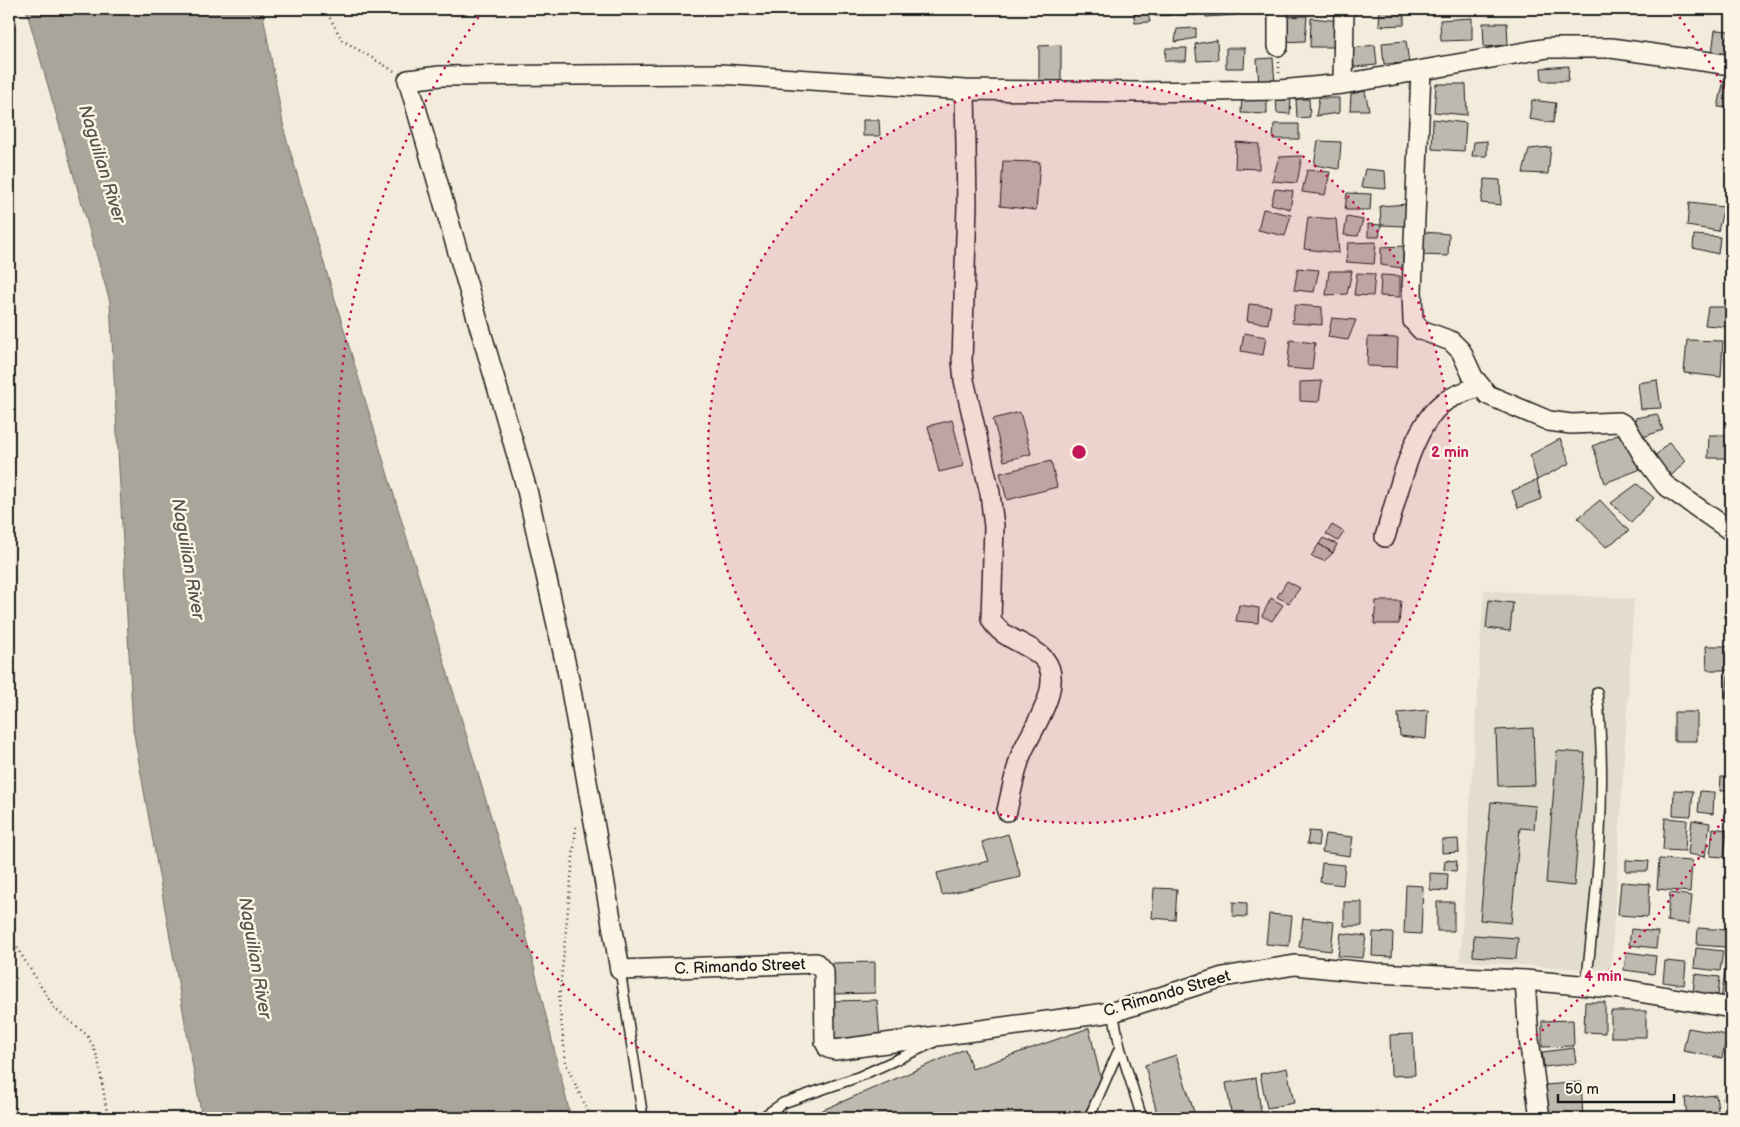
<svg xmlns="http://www.w3.org/2000/svg" width="1740" height="1127" font-family="'Balsamiq Sans',sans-serif">
  <rect width="100%" height="100%" fill="#f3ecdd"/>
  <filter id="ink" filterUnits="userSpaceOnUse"><feTurbulence type="fractalNoise" baseFrequency=".02" numOctaves="2"/><feDisplacementMap in="SourceGraphic" scale="10" xChannelSelector="R" yChannelSelector="G"/><feConvolveMatrix kernelMatrix="1 2 1 2 8 2 1 2 1" color-interpolation-filters="sRGB"/></filter>
  <g filter="url(#ink)">
    <path fill="#e3ddcf" d="M1484,590l150,9 -23,372 -151,-10z"/>
    <path fill="#aaa59b" stroke="#716e68" d="M26,9h236l23,125 239,792 47,192h-369l-69,-389 -23,-427z"/>
    <path fill="#beb9ae" stroke="#1c1c1c" d="M1133,9h14l3,13 -15,1z
      M1154,9h18v6l-17,1z
      M1178,9h19l1,6h-20z
      M1207,9h29v6l-30,2z
      M1380,9h24v16l-25,1z
      M1307,16l-2,25 -24,1 2,-25z
      M1311,18l30,3 -2,26h-29z
      M1472,18v22l-31,1 -1,-21z
      M1483,23h24l1,22 -24,2z
      M1196,28v10l-21,4 2,-13z
      M1715,30l16,1v23l-19,-1z
      M1217,40l1,20 -21,1 -2,-17z
      M1406,41l3,22 -25,1 -2,-21z
      M1061,45v36h-22v-35z
      M1375,45l2,20 -23,2 -2,-19z
      M1166,48h21l-1,13h-21z
      M1226,48h19l-1,20h-18z
      M1273,58l2,26 -16,1 -2,-26z
      M1569,66l-1,15h-26l-1,-13z
      M1724,80l7,1v27l-13,-1z
      M1436,84h30l1,31 -33,-3z
      M1365,91l4,19h-19l1,-16z
      M1242,96l25,2v16l-26,-1z
      M1291,97l-1,17 -13,-1 -1,-15z
      M1319,98h20v15l-23,3z
      M1296,99h13l1,18 -13,1z
      M1532,100l24,3 -3,20 -24,-4z
      M1433,119l33,4 -2,28 -32,-2z
      M863,120h16l1,16h-17z
      M1274,124h25v15h-26z
      M1318,141l23,1 -2,27 -25,-4z
      M1487,141v15h-15l2,-14z
      M1236,142l23,2v25l-24,-1z
      M1551,147l-3,27 -25,-1 6,-24z
      M1302,156l-5,27 -25,-2 7,-24z
      M1003,161l37,1 -4,48 -36,-4z
      M1365,169l20,2 1,18 -25,-2z
      M1307,170l23,2 -5,23 -23,-3z
      M1485,179l15,1 1,25 -20,-2z
      M1275,189l18,2 -3,18 -19,-5z
      M1347,193l24,1 -1,16h-25z
      M1689,203l35,4 -6,24 -31,-5z
      M1408,204l-4,22 -23,-1 -1,-19z
      M1263,209l28,6 -6,21 -27,-6z
      M1308,217l28,2 3,34 -35,-4z
      M1347,217l16,3 -5,16 -14,-1z
      M1368,224l13,1 -2,12h-11z
      M1424,232l25,2 -1,22 -28,-1z
      M1694,235l26,2 -2,17 -25,-6z
      M1376,242l-2,22 -28,-2 2,-19z
      M1404,246l-2,22 -21,-3v-18z
      M1298,268l21,2 -5,22 -20,-2z
      M1329,271h23l-5,23 -21,1z
      M1357,273l18,1 -2,22 -19,-1z
      M1381,275l19,1v21l-20,-1z
      M1249,304l22,2 -3,18 -21,-3z
      M1295,305l27,2v18l-30,-2z
      M1708,307h23v20l-26,-2z
      M1332,318l24,2 -8,20 -20,-3z
      M1244,333l22,4 -3,18 -22,-4z
      M1368,337l30,1 -1,29 -30,-1z
      M1290,340l25,3 -3,27 -25,-2z
      M1687,340l36,1 -2,36 -37,-4z
      M1657,380l4,28 -20,1 -3,-26z
      M1322,381l-3,21 -19,-1v-19z
      M1020,412l11,42 -27,7 -11,-42z
      M1657,414l6,16 -23,8 -5,-20z
      M952,420l12,46 -25,6 -11,-46z
      M1624,432l17,37 -36,14 -12,-37z
      M1709,435h22l-1,23h-22z
      M1560,439l10,24 -33,17 -7,-25z
      M1669,442l17,19 -17,17 -19,-17z
      M1731,457v24h-4l3,-23z
      M1051,461l6,26 -50,13 -7,-27z
      M1537,480l4,19 -23,9 -6,-17z
      M1637,484l17,14 -23,24 -20,-19z
      M1600,500l29,31 -23,16 -28,-29z
      M1332,525l12,7 -6,9 -12,-7z
      M1323,538l14,6 -4,9 -14,-9z
      M1319,544l14,9 -9,8 -13,-5z
      M1287,581l13,7 -11,15 -12,-6z
      M1271,598l12,7 -11,16 -10,-5z
      M1489,600l24,3 -3,28 -24,-3z
      M1376,601h25l-2,23h-25z
      M1239,605l20,3 -1,15 -22,-2z
      M1706,646h25v24h-24z
      M1728,675h3v23l-5,1z
      M1428,710l-2,29 -26,-3 -2,-23z
      M1674,712h23v29h-23z
      M1533,728l2,57 -37,1 -2,-56z
      M1557,751l28,2 -11,133 -28,-3z
      M1721,777h10v14h-11z
      M1674,790l19,1 -2,25 -18,-1z
      M1700,791l14,1 -1,22 -15,-2z
      M1726,797h5v17h-7z
      M1491,802l45,4 -2,23 -14,-1 -9,95 -31,-3z
      M1665,818l22,2 -2,31 -22,-1z
      M1692,820l18,3 -5,34 -17,-3z
      M1713,828l14,2 -3,27 -14,-1z
      M1309,831l11,1 -2,14 -11,-2z
      M1008,834l13,43 -79,18 -5,-22 52,-12 -7,-19z
      M1325,834l28,3 -3,19 -28,-4z
      M1458,839l1,13 -17,1v-13z
      M1659,859l33,2 -2,31 -33,-3z
      M1445,860l12,1 -1,10 -12,-1z
      M1626,860l23,1 -1,10h-22z
      M1322,863l23,2 -2,20 -23,-3z
      M1430,873l18,1 -1,17 -17,-1z
      M1621,882l29,2 -2,33 -30,-2z
      M1406,885l17,1 -2,48 -17,-1z
      M1154,888l23,1 -2,31 -23,-2z
      M1670,893l22,3 -3,28 -22,-3z
      M1233,902l14,1v14l-14,-1z
      M1344,902h18v24h-18z
      M1437,902h17v29h-17z
      M1269,914l23,2 -3,30 -23,-2z
      M1303,918l31,4 -3,29 -32,-4z
      M1698,928l29,2 -1,17 -29,-2z
      M1631,929l27,3 -2,16 -27,-3z
      M1730,930l1,1v32l-5,-1z
      M1373,932l20,1 -1,24 -20,-1z
      M1341,933l25,3 -3,22 -25,-2z
      M1474,935l44,3 -2,21 -43,-3z
      M1696,948l27,3 -3,20 -26,-3z
      M1627,952l29,4 -2,18 -30,-4z
      M1665,961l21,2 -2,22 -21,-3z
      M875,962v31l-42,1v-31z
      M1725,969h6v32l-10,-1z
      M1695,974l25,3 -2,18 -25,-3z
      M877,1000l3,38 -49,3 1,-40z
      M1585,1002h20v31l-21,-1z
      M1611,1011h35v26h-35z
      M1573,1020l1,26 -32,1v-26z
      M1089,1028l13,56 -21,34h-277l161,-69 7,20z
      M1688,1028l39,7 -5,23 -39,-7z
      M1413,1034l2,41 -24,1 -1,-41z
      M1574,1048l2,15 -32,4 -2,-15z
      M1176,1055l18,57 -22,6h-14l-13,-53z
      M1287,1068l7,35 -27,5 -7,-34z
      M1256,1078l6,40h-30l-6,-35z
      M1581,1082l2,36h-35l-2,-33z
      M1716,1095l3,23h-32l-2,-20z
      M1731,1097v21h-7l-1,-20z"/>
    <g fill="none" stroke-linecap="round" stroke-linejoin="round">
      <defs>
        <path id="lane" d="M620,970l23,148
          M1586,986c11,-96 22,-197 11,-294
          M1113,1012l7,35 22,71
          M761,1118l22,-15 75,-26 75,-34
          M1089,1118l31,-71"/>
        <path id="street" d="M1278,46v-37
          M1731,65l-120,-17h-63l-205,36 -63,6 -140,2 -175,-2 -246,-16 -279,2 -32,4 119,410 42,189 51,291 196,-7 8,9 1,70 3,6 7,2 278,-38 110,-35 72,-12 81,8 149,7 97,9 109,19
          M1421,71l-9,220 1,30 8,9 30,11 10,10 12,26 15,18 61,26 22,3 48,-2 7,4 18,31 21,28 66,46
          M1343,84l1,-75
          M965,90l2,115 -5,156 2,19 26,113 4,34 -3,92c10,21 40,24 54,41 20,26 -14,70 -24,95 -6,18 -10,37 -14,56
          M1385,537c12,-38 26,-111 59,-135 10,-7 24,-11 35,-16
          M1525,980l4,59 11,79"/>
      </defs>
      <use href="#lane" stroke="#1c1c1c" stroke-width="12"/>
      <use href="#street" stroke="#1c1c1c" stroke-width="22"/>
      <path stroke="#1c1c1c" stroke-width="2.5" stroke-dasharray="1 4" stroke-linecap="butt" d="M325,9l17,31 52,31
        M1279,62v12
        M576,827l-17,174 7,63 25,54
        M9,935l46,74 32,26 6,11 5,13 10,59"/>
      <use href="#lane" stroke="#fcf5e5" stroke-width="9"/>
      <use href="#street" stroke="#fcf5e5" stroke-width="19"/>
    </g>
  </g>
  <circle cx="1079" cy="452" r="371" fill="#c2185b" fill-opacity=".12"/>
  <g fill="none" stroke="#c2185b" stroke-width="2.5" stroke-dasharray="2.5 5">
    <circle cx="1079" cy="452" r="371"/>
    <path d="M1730 806A741 741 0 0 1 1404 1118M754 1118A741 741 0 0 1 483 11M1675 11A741 741 0 0 1 1730 98"/>
  </g>
  <g text-anchor="middle" dominant-baseline="central" stroke-width="5" stroke-linejoin="round" paint-order="stroke">
    <g font-size="16" fill="#1c1c1c" stroke="#fcf5e5">
      <text transform="translate(740 967) rotate(-2)">C. Rimando Street</text>
      <text transform="translate(1167 994) rotate(-16)">C. Rimando Street</text>
    </g>
    <g font-size="18" font-style="italic" fill="#55534f" stroke="#fcf5e5">
      <text transform="translate(102 164) rotate(73)">Naguilian River</text>
      <text transform="translate(188 559) rotate(80)">Naguilian River</text>
      <text transform="translate(255 958) rotate(80)">Naguilian River</text>
    </g>
  </g>
  <circle cx="1079" cy="452" r="8" fill="#c2185b" stroke="#fcf5e5" stroke-width="2.5"/>
  <g font-size="15" text-anchor="middle" font-weight="bold" fill="#c2185b" stroke="#fcf5e5" stroke-width="5" stroke-linejoin="round" paint-order="stroke">
    <text x="1450" y="457">2 min</text>
    <text x="1603" y="981">4 min</text>
  </g>
  <rect width="1740" height="1127" fill="none" stroke="#fcf5e5" stroke-width="30"/>
  <rect x="15" y="15" width="1710" height="1097" fill="none" stroke="#1c1c1c" stroke-width="2" filter="url(#ink)"/>
  <path d="M1558 1094v8h116v-8" fill="none" stroke="#1c1c1c" stroke-width="2.5"/>
  <text x="1565" y="1094" font-size="15" fill="#1c1c1c" stroke="#fcf5e5" stroke-width="4" paint-order="stroke">50 m</text>
</svg>
